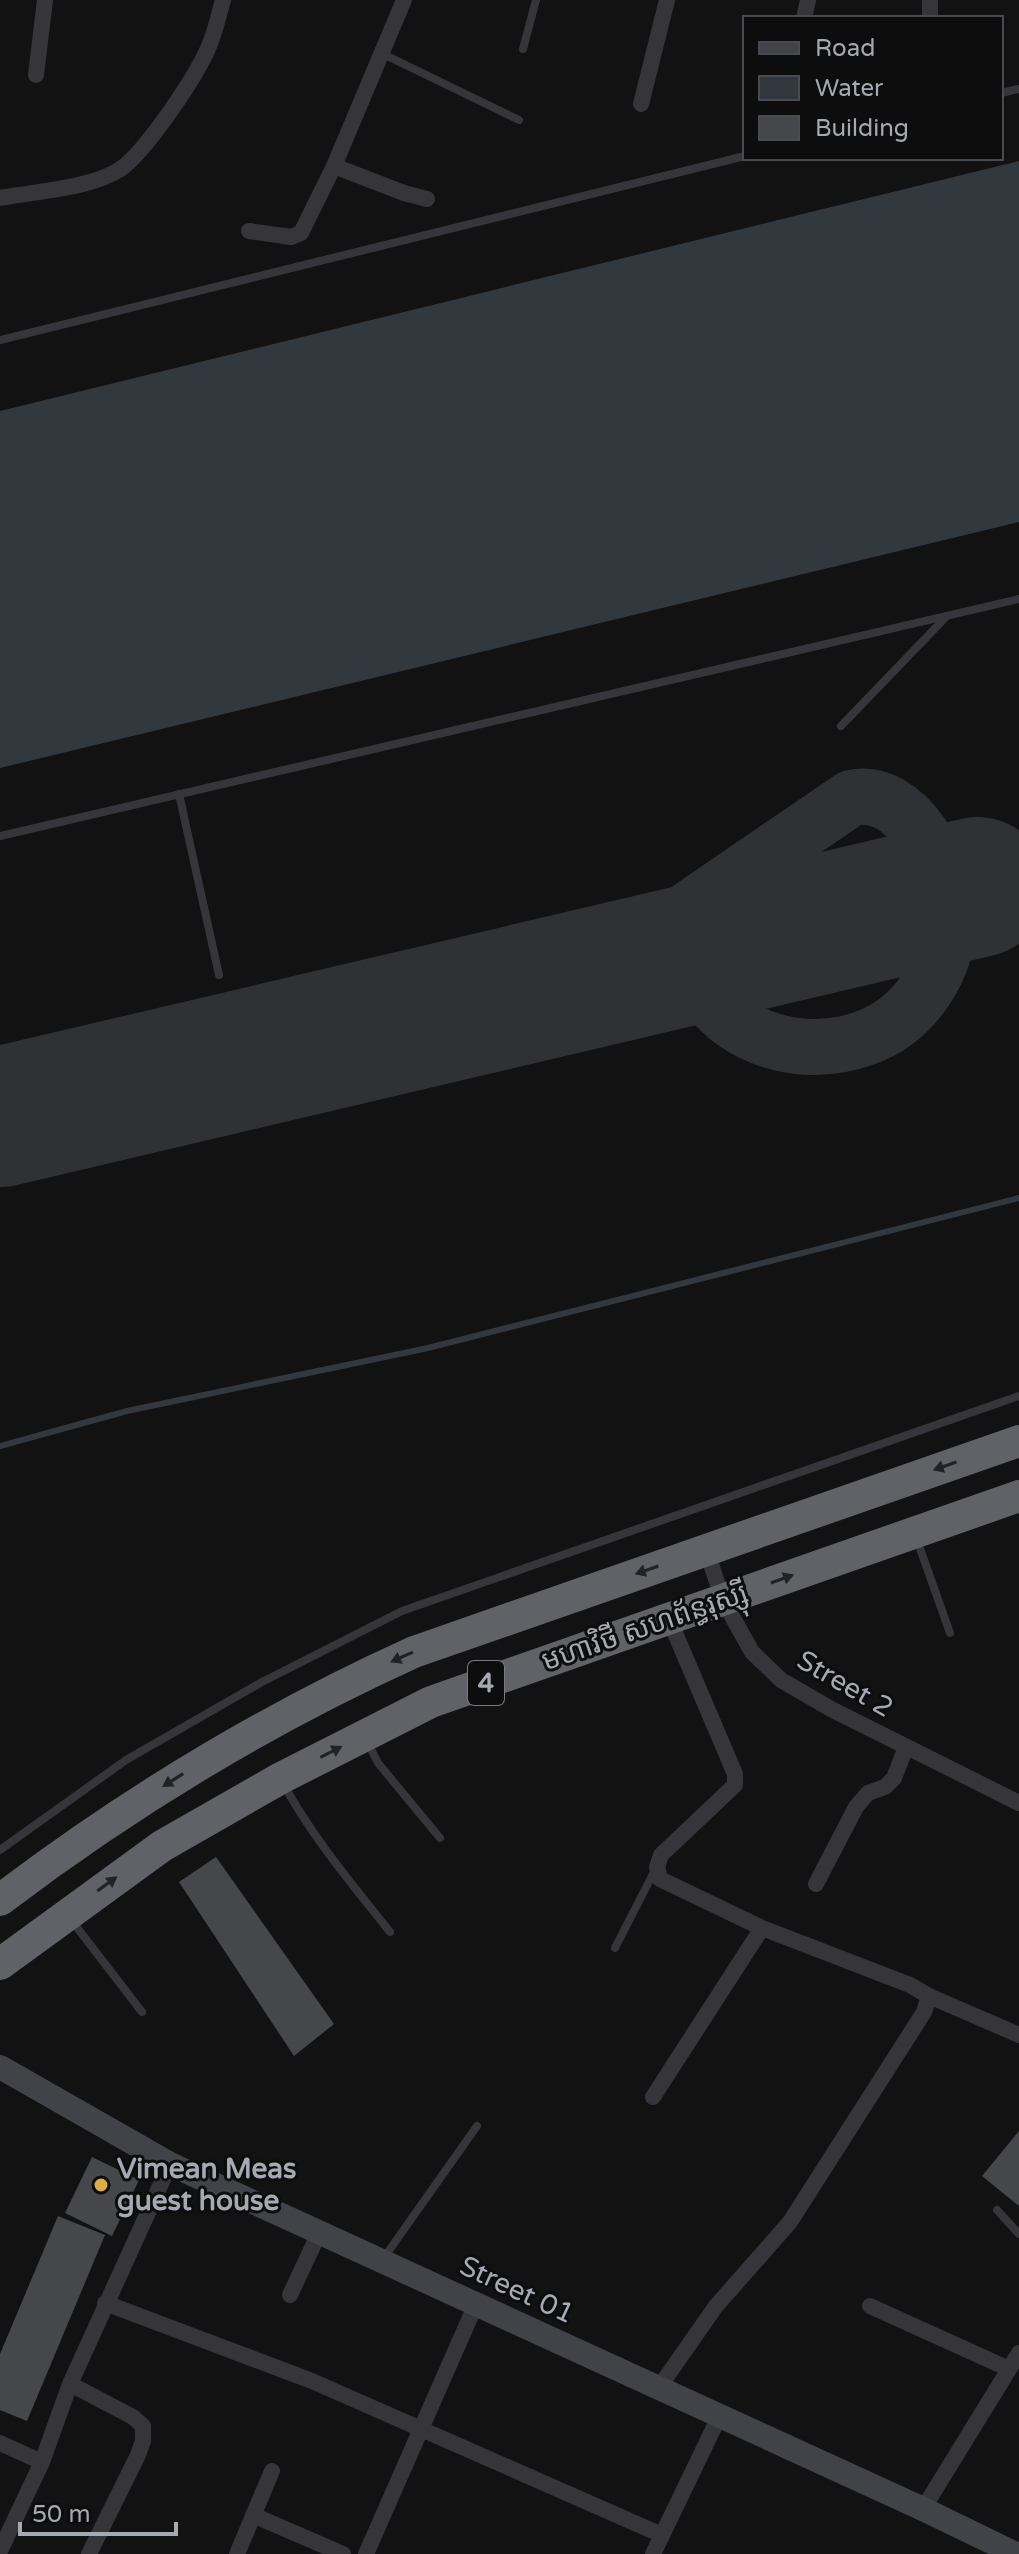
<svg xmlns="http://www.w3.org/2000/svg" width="1019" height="2554" font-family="'Varela Round','Noto Sans Khmer',sans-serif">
  <rect width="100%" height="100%" fill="#121213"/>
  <path fill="#31383e" d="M1019,161v361l-1019,246v-357z"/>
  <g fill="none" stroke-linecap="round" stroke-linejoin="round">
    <path stroke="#31383e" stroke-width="6" d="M0,1446l127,-35 301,-63 591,-150"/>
    <path stroke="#303134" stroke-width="56" d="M573,982l88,-54 190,-130c56,-13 99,70 98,117 0,53 -34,105 -84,123 -44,16 -95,11 -134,-18 -15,-11 -24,-27 -42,-34 -22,-9 -66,-7 -91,-9"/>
    <path stroke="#303134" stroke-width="140" d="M0,1117l978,-230"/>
  </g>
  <path fill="#46474b" d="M216,1857l118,167 -40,32 -115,-174z
    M1019,2131v75l-37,-30z
    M92,2157l47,23 -27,56 -47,-23z
    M58,2216l47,19 -78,186 -27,-11v-56z"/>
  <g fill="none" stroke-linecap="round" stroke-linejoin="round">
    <path stroke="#36363a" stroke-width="8" d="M523,49l13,-49
      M383,54l136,66
      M1001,93l18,-4
      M0,340l745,-184
      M841,726l104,-108
      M179,794l40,181
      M0,836l1019,-237
      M917,1540l33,93
      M368,1743l10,20 62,75
      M283,1783c29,54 69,101 107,149
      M0,1850l126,-90 136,-78 140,-71 617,-215
      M72,1921l70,91
      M615,1948l41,-80
      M997,2210l22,24
      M383,2259l94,-133"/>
    <path stroke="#36363a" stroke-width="16" d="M804,18l4,-18
      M930,18v-18
      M36,75l9,-75
      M641,104l26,-104
      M334,166l70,27 23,6
      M0,198c36,-7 88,-9 119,-28 26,-17 81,-98 92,-129 5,-13 8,-27 12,-41
      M249,231l42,6 10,-4 33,-67 70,-166
      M706,1549l17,51 29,52 29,28 50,29 188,94
      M669,1619l66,155v11l-74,70 -4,12 3,12 102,49 148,57 19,11 90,39
      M816,1884l40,-77 12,-14 17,-6 9,-9 12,-31
      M653,2097l109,-169
      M290,2295l29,-62
      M105,2303l207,78 350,154
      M870,2306l139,63
      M70,2384l63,33 10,9v15l-5,14 -49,99
      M658,2389l58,-83 74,-84 134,-210 5,-16
      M0,2443l42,19
      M923,2509l96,-156
      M253,2515l90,39
      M0,2551l42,-89 28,-78 100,-220
      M237,2554l35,-83
      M366,2554l110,-250
      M653,2554l66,-137"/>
    <path stroke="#424348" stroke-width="24" d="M0,2067l170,97 753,345 93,45"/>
    <path stroke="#606268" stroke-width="32" d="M0,1900c129,-98 266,-181 414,-248l605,-211
      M0,1964l162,-118 119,-68 150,-76 588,-206"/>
  </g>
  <defs><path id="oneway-solid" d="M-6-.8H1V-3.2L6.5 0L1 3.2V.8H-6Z" transform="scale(2)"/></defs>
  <g fill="#222224">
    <use href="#oneway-solid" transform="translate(945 1466) rotate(161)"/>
    <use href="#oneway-solid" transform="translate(647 1570) rotate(161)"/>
    <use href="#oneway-solid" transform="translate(782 1579) rotate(-20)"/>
    <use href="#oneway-solid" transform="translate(402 1657) rotate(156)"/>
    <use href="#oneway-solid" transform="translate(331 1752) rotate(-27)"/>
    <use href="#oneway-solid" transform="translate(173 1780) rotate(148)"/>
    <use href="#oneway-solid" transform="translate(107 1884) rotate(-36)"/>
  </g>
  <circle fill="#dbaf43" stroke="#0d0d0e" stroke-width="3" cx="101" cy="2185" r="8"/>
  <g text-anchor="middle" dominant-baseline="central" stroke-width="6" stroke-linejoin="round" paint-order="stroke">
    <rect fill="#0d0d0e" stroke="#777a81" stroke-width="2" x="468" y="1661" width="36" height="44" rx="6"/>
    <g font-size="26" font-weight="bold" fill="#a5a9b2">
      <text x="486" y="1683">4</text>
    </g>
    <g font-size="28" fill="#a5a9b2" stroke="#0d0d0e">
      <text transform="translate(645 1627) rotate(-19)">មហាវិថី សហព័ន្ធរុស្ស៊ី</text>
      <text transform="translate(845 1684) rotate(30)">Street 2</text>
      <text transform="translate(517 2290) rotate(25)">Street 01</text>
    </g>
    <g font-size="28" font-weight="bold" fill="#a5a9b2" stroke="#0d0d0e" text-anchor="start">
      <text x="117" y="2169">Vimean Meas<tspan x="117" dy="32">guest house</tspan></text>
    </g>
  </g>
  <rect x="743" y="16" width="260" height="144" fill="#0d0d0e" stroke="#4a4b50" stroke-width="2"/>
  <rect x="759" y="42" width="40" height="12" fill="#424348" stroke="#4a4b50" stroke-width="2"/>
  <text x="815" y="56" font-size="24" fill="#a5a9b2">Road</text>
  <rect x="759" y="76" width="40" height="24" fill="#31383e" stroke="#4a4b50" stroke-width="2"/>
  <text x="815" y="96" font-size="24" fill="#a5a9b2">Water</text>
  <rect x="759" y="116" width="40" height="24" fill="#46474b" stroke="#4a4b50" stroke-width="2"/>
  <text x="815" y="136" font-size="24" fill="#a5a9b2">Building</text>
  <path d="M20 2522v12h156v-12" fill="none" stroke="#a5a9b2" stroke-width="4"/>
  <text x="32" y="2522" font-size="24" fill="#a5a9b2" stroke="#0d0d0e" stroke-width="6" paint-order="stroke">50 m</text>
</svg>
